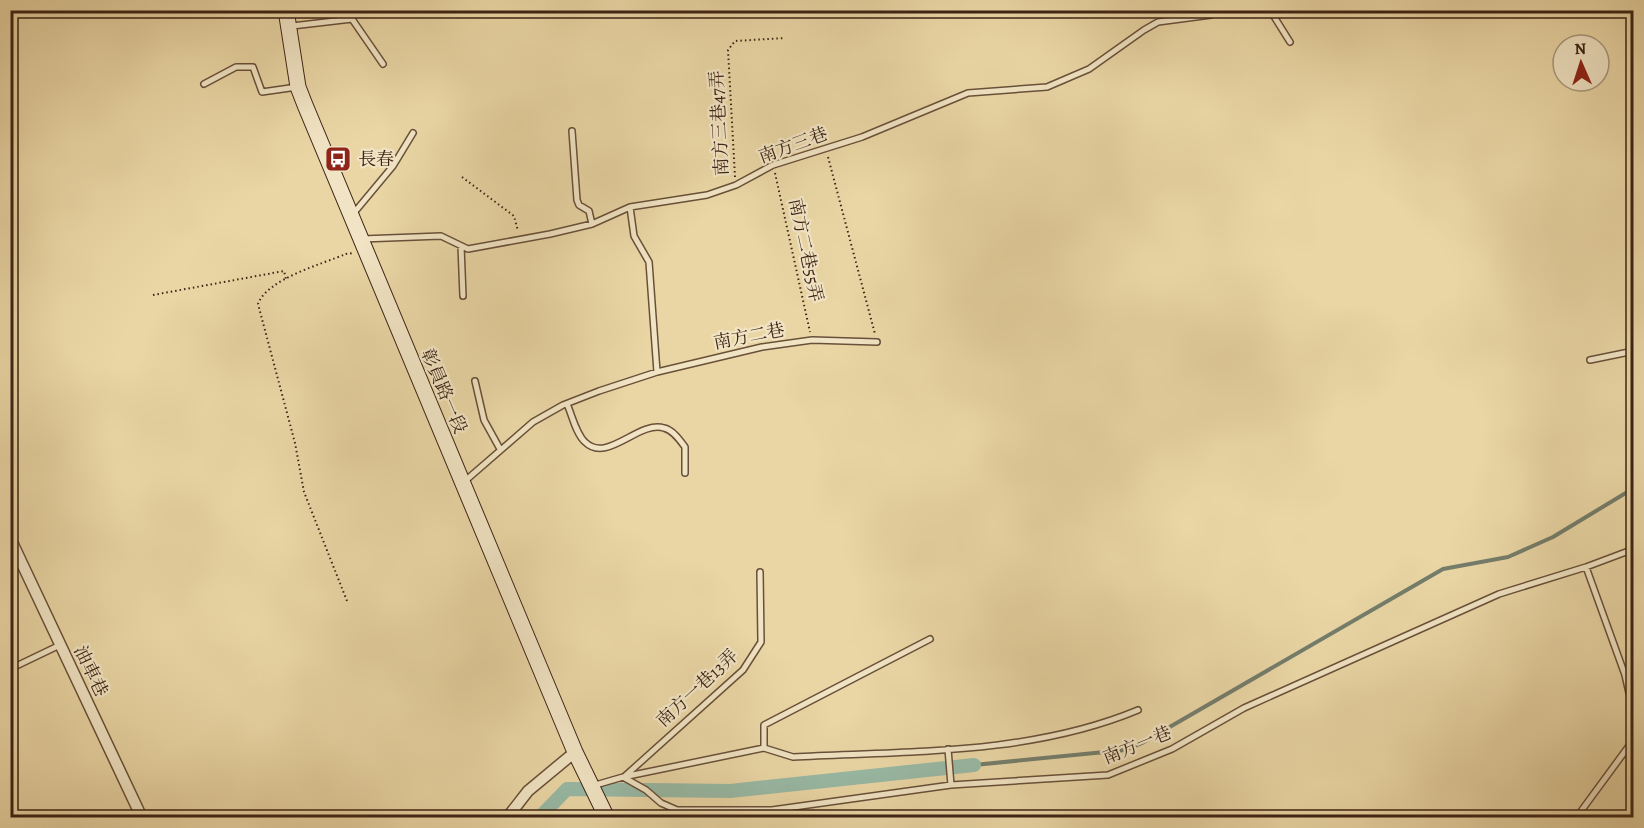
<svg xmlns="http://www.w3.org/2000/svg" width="1644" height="828" font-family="Alegreya,'Noto Serif TC',serif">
  <rect width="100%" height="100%" fill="#ead6a5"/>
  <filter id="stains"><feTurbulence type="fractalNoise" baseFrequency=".00333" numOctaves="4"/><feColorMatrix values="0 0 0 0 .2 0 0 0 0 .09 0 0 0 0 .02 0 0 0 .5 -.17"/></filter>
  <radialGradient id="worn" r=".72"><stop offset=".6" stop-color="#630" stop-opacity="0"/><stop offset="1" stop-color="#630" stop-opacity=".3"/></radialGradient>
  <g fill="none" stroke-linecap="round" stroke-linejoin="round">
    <path stroke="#747d6b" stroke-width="4" d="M974,765l151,-15 17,-7 301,-174 65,-12 45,-20 81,-49"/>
    <path stroke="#98b9a5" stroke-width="14" d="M539,818l28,-29 163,2 244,-26"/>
    <defs>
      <path id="lane" d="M1270,10l20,32
        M292,26l60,-7 31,45
        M204,84l32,-17h17l9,25 35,-5
        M572,131l5,69 2,5 10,6 3,13
        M630,207l4,29 15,26 8,110
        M353,214l40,-48 20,-33
        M362,239l79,-3 27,13 82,-15 42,-10 38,-17 77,-12 29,-10 37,-20 89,-28 106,-44 79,-6 42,-18 55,-39 14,-8 53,-7 9,-5
        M461,246l2,50
        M1590,360l44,-9
        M475,381l9,39 16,29
        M567,404c5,11 9,30 18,38 22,22 54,-22 79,-14 9,2 16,12 21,19v26
        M465,481l68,-59 30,-17 36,-14 58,-19 105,-25 50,-7 65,2
        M1586,567l39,108 9,40
        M10,669l50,-24
        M764,748v-23l166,-86
        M948,749l3,36
        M625,776l118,-106 18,-28 -1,-70
        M623,777l141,-29 29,9c115,-6 237,-2 345,-47
        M592,786l31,-9 23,13 15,13 16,7h95l179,-25 157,-10 64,-26 72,-41 255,-114 87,-27 48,-18
        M1576,818l58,-79"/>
      <path id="street" d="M10,538l132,280
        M507,818l21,-27 47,-39"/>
      <path id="secondary" d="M286,10l12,77 7,18 270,647 32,66"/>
    </defs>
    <use href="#lane" stroke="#685039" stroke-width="8"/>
    <use href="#street" stroke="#685039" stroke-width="13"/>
    <use href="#secondary" stroke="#3d2315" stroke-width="17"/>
    <path stroke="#3d2315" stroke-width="2" stroke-dasharray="1.5 3" stroke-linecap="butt" d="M828,157l47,177
      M775,173l35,159
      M462,177l52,39 4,15
      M735,177l-7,-127 7,-9 50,-3
      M153,295l131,-24 2,8
      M347,601l-43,-109 -9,-49 -37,-139c9,-25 64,-40 88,-50l8,-1"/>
    <use href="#lane" stroke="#f1e4c4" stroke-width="5"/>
    <use href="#street" stroke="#f1e4c4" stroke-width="10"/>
    <use href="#secondary" stroke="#f1e4c4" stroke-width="15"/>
  </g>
  <defs>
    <symbol id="bus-square" viewBox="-11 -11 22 22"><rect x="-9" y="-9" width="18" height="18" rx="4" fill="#8f2418" stroke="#f1e4c4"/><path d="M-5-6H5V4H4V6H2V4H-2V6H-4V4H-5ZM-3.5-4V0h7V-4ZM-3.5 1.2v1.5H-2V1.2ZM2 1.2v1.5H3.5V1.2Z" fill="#fff"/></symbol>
  </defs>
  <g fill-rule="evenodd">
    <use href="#bus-square" x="323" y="144" width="30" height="30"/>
  </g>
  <g text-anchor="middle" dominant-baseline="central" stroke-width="4.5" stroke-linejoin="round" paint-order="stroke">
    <g font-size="18" fill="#3d2315" stroke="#f1e4c4">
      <text transform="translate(719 123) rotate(-93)">南方三巷47弄</text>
      <text transform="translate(793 145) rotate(-20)">南方三巷</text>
      <text transform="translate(806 250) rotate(78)">南方二巷55弄</text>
      <text transform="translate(749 336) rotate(-11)">南方二巷</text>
      <text transform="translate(444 391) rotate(67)">彰員路一段</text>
      <text transform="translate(91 671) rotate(64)">油車巷</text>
      <text transform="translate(697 688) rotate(-43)">南方一巷13弄</text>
      <text transform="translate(1137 745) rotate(-22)">南方一巷</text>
    </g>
    <g font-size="18" fill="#3d2315" stroke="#f1e4c4" text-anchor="start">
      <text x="358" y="159">長春</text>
    </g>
  </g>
  <rect width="1644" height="828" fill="none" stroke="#ead6a5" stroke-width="36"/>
  <rect x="12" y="12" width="1620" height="804" fill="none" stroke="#3d2315" stroke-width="3"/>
  <rect x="18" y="18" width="1608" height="792" fill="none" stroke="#3d2315" stroke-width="1.5"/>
  <g transform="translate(1581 63) rotate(357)"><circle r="28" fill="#f1e4c4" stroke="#a9977e" stroke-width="1.5"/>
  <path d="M0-4.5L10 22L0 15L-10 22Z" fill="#8f2418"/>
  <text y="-9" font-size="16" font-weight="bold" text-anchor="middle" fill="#3d2315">N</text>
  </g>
  <rect width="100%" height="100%" filter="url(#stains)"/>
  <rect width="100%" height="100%" fill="url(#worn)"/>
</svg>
